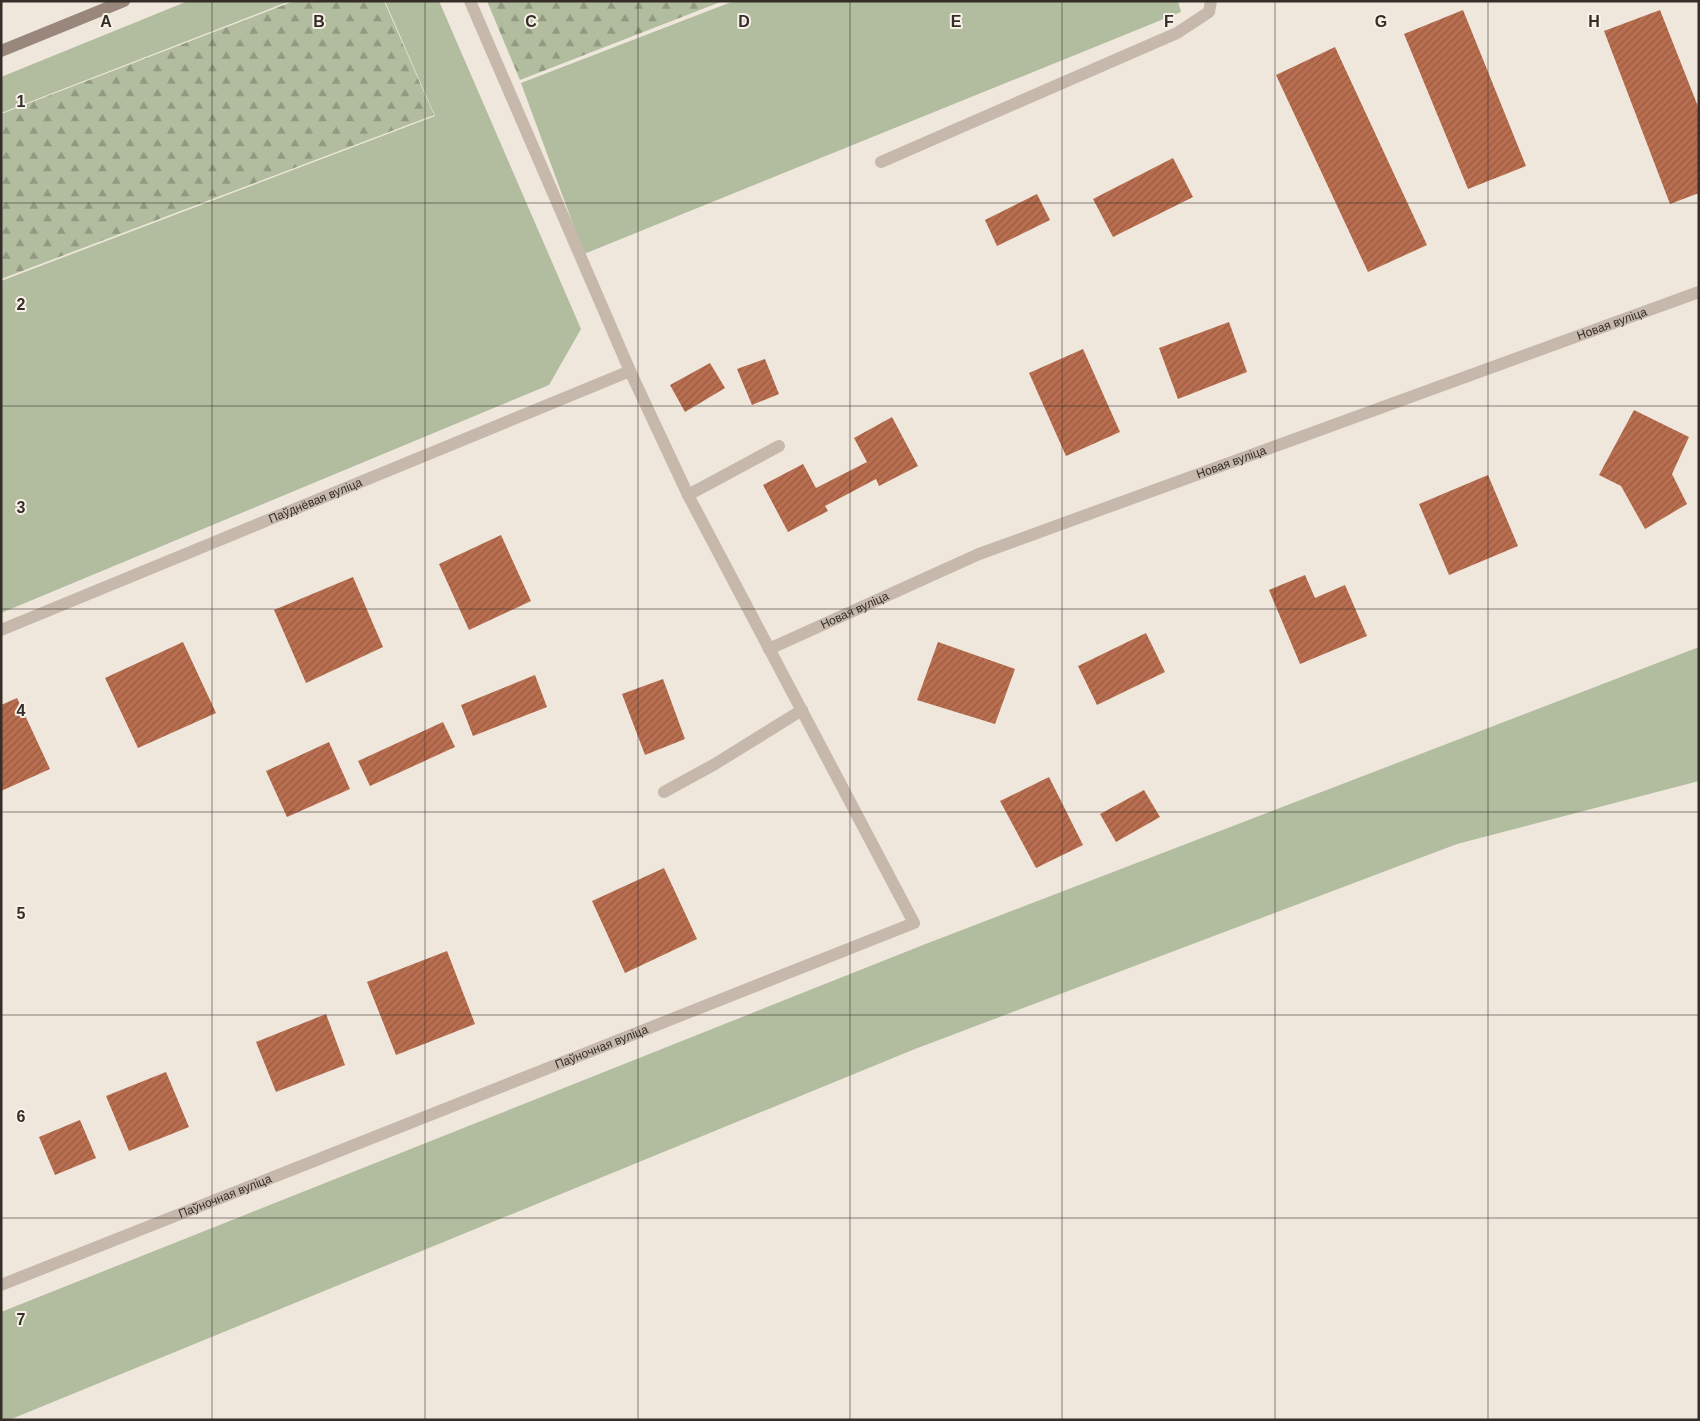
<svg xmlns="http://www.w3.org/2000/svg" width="1700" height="1421" font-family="Helvetica,sans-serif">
  <defs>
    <pattern id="forest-firs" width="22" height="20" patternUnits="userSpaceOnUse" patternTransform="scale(1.25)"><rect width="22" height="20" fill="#b1bd9e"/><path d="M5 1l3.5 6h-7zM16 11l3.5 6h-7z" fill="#919a81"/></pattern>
    <pattern id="building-hatch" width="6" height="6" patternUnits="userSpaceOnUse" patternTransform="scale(1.25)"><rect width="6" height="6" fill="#b96e50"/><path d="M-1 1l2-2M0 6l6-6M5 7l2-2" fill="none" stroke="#975b42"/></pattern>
  </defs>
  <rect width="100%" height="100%" fill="#efe7dc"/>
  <path fill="#b1bd9e" d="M188,1h102l-289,112v-36z
    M385,1h54l142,328 -32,56 -548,228v-332l434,-165z
    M734,1h444l3,11 -597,242 -63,-171z
    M1699,647v134l-242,63 -542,205 -906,371h-8v-108l922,-367z"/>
  <path fill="url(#forest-firs)" d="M294,1h90l50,114 -433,164v-165z
    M487,1h236l-203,79z"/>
  <path fill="url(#building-hatch)" d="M1463,10l63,156 -58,23 -64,-155z
    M1660,10l39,99v84l-29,11 -66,-173z
    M1335,47l92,198 -59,27 -92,-197z
    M1173,158l20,39 -80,40 -20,-38z
    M1037,194l13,26 -53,26 -12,-26z
    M1229,322l18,50 -69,27 -19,-51z
    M1083,349l37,83 -54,24 -37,-83z
    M765,359l14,35 -27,11 -15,-36z
    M710,363l15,25 -40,24 -15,-27z
    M1634,410l55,27 -17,37 15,30 -42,25 -24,-43 -22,-11z
    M892,417l26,49 -39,20 -3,-7 -51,27 3,5 -40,21 -25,-47 40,-21 13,24 51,-26 -13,-24z
    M1488,475l30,71 -69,29 -30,-71z
    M501,535l30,66 -62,29 -30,-66z
    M1305,575l10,23 30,-13 22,51 -67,28 -31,-74z
    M353,577l30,70 -77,36 -32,-73z
    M1146,633l19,39 -68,33 -19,-39z
    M183,642l33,71 -78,35 -33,-70z
    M938,642l77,27 -20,55 -78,-24z
    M535,675l12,32 -74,29 -12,-31z
    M663,679l22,60 -40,16 -23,-61z
    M17,698l33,71 -49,22v-86z
    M443,722l12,25 -85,39 -12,-25z
    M329,742l21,47 -63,28 -21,-46z
    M1049,777l34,68 -47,23 -36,-67z
    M1144,790l16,27 -44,25 -16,-28z
    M664,868l33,71 -72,34 -33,-72z
    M447,951l28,73 -79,31 -29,-73z
    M326,1014l19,51 -69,27 -20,-50z
    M166,1072l23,55 -60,24 -23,-55z
    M80,1120l16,38 -41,17 -16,-38z"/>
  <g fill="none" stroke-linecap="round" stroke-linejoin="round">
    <path stroke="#c6b8aa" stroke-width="12" d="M881,162l296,-129 32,-21 2,-11
      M688,495l91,-49
      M664,792l51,-28 87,-54"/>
    <g stroke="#c6b8aa" stroke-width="12">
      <path id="s1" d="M1,630l629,-259"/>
      <path id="s2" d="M769,649l210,-95 720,-262"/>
      <path id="s3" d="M1,1285l913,-362 -226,-428 -58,-124 -160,-370"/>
    </g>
    <path stroke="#99877b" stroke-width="12" d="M1,51l123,-50"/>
  </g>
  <path fill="none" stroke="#342d28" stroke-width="1" stroke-opacity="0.55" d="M212,1v1419M425,1v1419M638,1v1419M850,1v1419M1062,1v1419M1275,1v1419M1488,1v1419M1,203h1698M1,406h1698M1,609h1698M1,812h1698M1,1015h1698M1,1218h1698"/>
  <g text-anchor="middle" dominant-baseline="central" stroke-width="4" stroke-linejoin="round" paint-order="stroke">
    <g font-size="12" fill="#342d28" stroke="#f7f1e8">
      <text stroke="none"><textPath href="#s2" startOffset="904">Новая вуліца</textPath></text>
      <text stroke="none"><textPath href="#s2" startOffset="499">Новая вуліца</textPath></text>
      <text stroke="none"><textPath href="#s1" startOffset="340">Паўднёвая вуліца</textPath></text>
      <text stroke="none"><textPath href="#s2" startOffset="94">Новая вуліца</textPath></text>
      <text stroke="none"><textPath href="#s3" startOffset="646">Паўночная вуліца</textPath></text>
      <text stroke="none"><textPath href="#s3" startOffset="241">Паўночная вуліца</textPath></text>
    </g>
  </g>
  <g font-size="16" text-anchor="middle" font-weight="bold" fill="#342d28" stroke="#f7f1e8" stroke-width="4" stroke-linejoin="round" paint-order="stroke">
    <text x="106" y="27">A</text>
    <text x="319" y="27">B</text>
    <text x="531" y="27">C</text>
    <text x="744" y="27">D</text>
    <text x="956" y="27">E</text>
    <text x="1169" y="27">F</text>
    <text x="1381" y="27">G</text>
    <text x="1594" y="27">H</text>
    <text x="21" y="107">1</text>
    <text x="21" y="310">2</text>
    <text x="21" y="513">3</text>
    <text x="21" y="716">4</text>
    <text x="21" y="919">5</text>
    <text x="21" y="1122">6</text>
    <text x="21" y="1325">7</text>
  </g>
  <rect width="1700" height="1421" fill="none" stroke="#342d28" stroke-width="5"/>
</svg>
